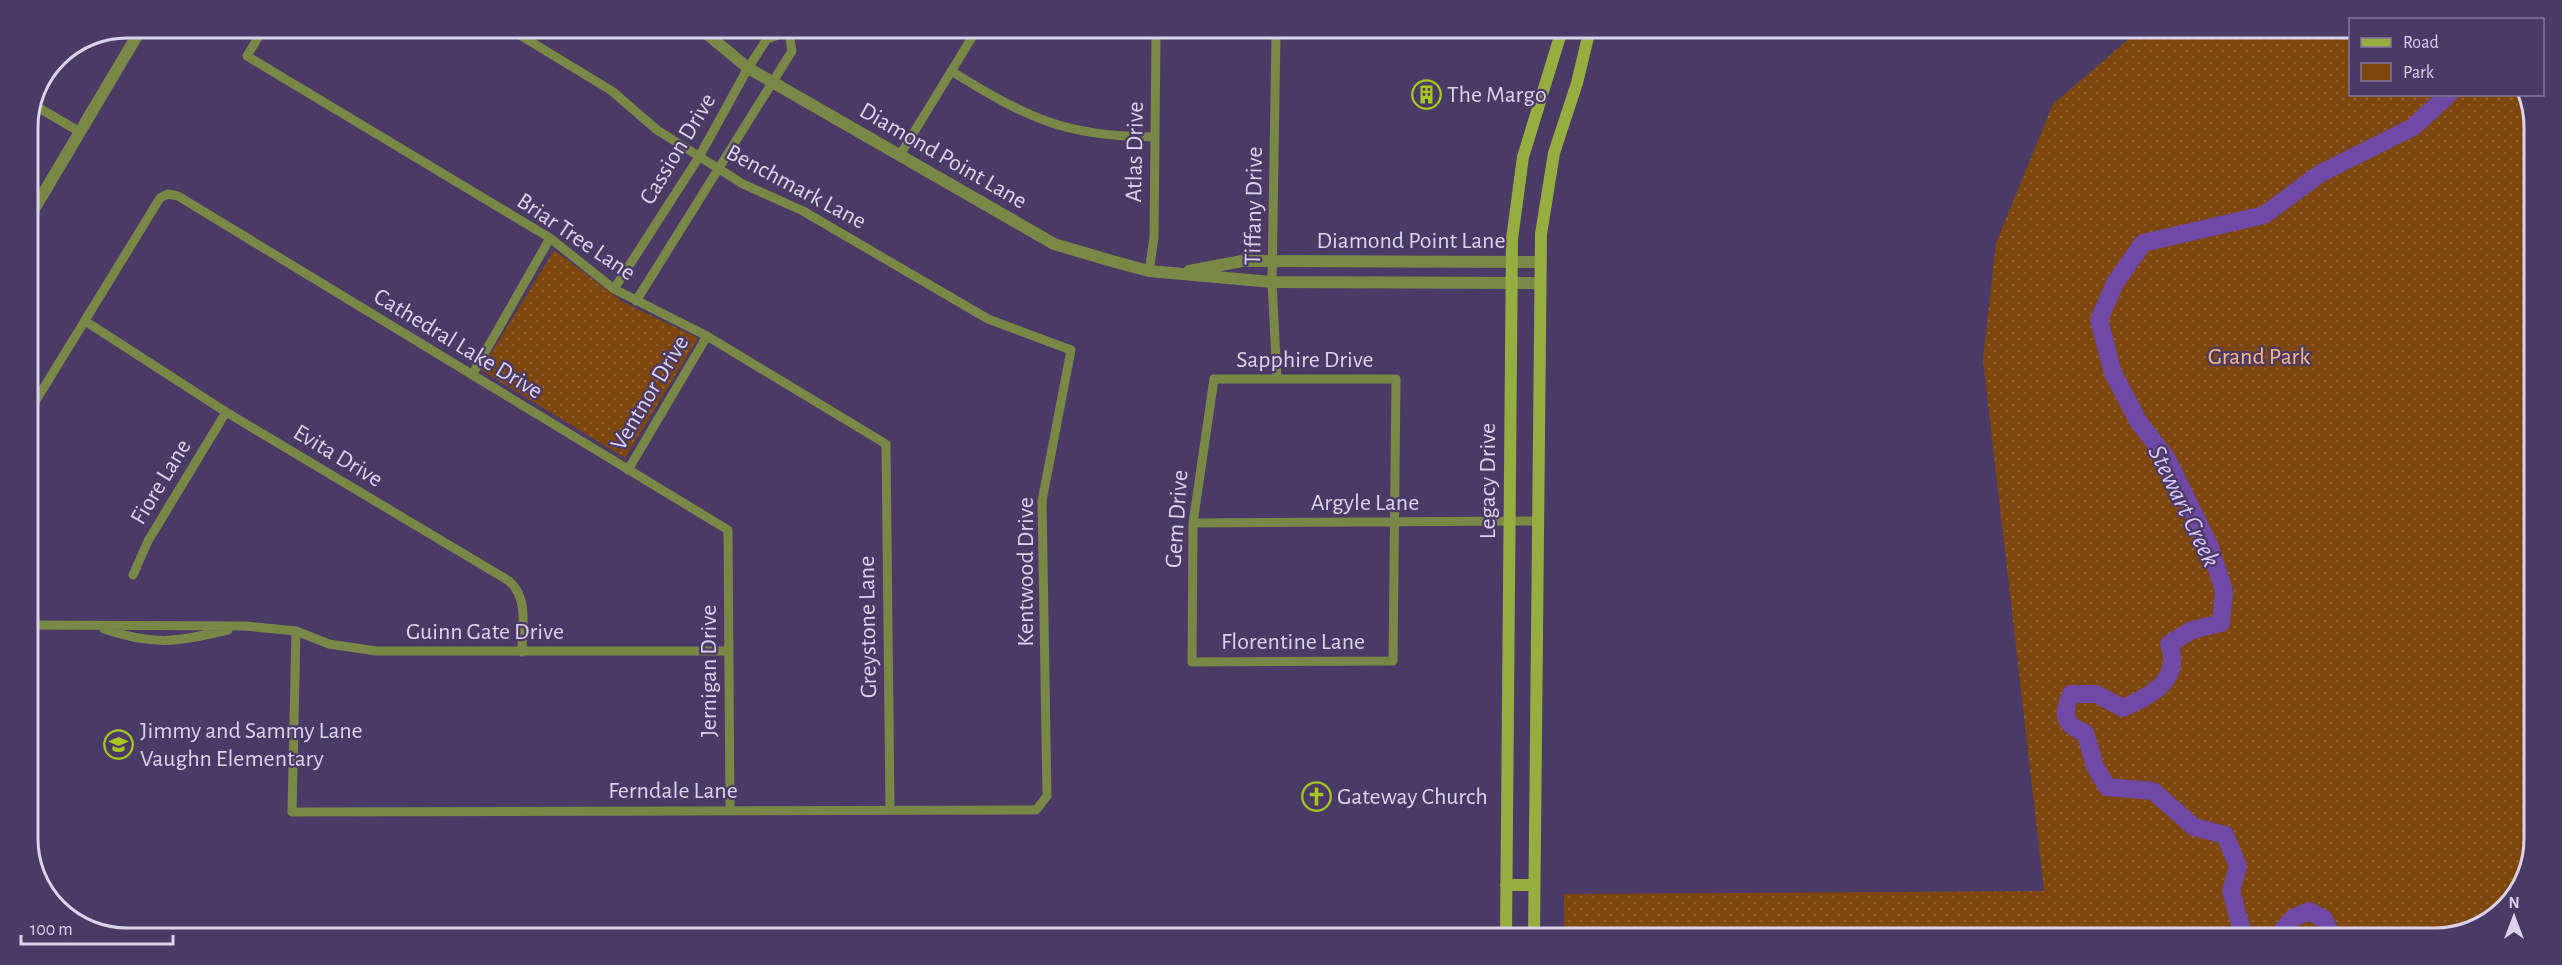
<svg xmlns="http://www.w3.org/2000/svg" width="2562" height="965" font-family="'Alegreya Sans',sans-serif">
  <defs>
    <pattern id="green-dots" width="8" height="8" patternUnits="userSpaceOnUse" patternTransform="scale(1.5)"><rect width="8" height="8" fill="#7d460c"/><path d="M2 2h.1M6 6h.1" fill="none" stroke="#8f6030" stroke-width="1.8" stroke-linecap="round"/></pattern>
  </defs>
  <rect width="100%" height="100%" fill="#4b3a66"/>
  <path fill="url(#green-dots)" d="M2350,32v62l175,1 10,25 -5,751 -39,50 -55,17 -872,-2v-42l480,-3 -61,-532 13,-116 57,-139 83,-71z
    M554,250l69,52 75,36 -73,120 -144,-88z"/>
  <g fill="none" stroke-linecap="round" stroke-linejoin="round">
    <path stroke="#6f49a5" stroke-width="18" d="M2244,938l-13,-47 7,-25 -13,-31 -31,-8 -41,-36 -46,-4 -12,-21 -10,-33c-20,-8 -24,-17 -14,-39h25l27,14c27,-12 60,-28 46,-64l23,-14 29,-7 3,-32 -14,-44 -43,-88 -29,-38 -25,-48 -14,-53 16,-37 28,-40 121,-28 57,-42 92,-46 36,-33
      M2276,938l17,-20 16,-7 15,8 9,19"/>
    <path stroke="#798847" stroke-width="9" d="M1276,33l-4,249 5,97
      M260,34l-13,22 303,182 64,51 93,47 179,108 4,366
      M951,71c77,47 111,65 204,66
      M34,105l46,27
      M900,155l74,-121
      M1149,271l5,-33 2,-204
      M614,289l85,-132 49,-89 19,-29 14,-5
      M636,301l156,-250 -3,-17
      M85,321l141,91 283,169c20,17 13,47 13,71
      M472,375l78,-137
      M1214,379h182l-3,282 -201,1 1,-139z
      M27,415l133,-217 8,-4 10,2 550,334 2,281
      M628,470l79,-134
      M1193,523l344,-2
      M133,575l15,-34 78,-129
      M27,625l218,1 51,5 33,13 47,7h352
      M104,629c50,17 73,13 124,1
      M296,631l-4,181 744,-2 11,-14 -5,-295 29,-151 -83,-31 -185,-108 -60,-27 -86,-54 -45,-39 -94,-57"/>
    <path stroke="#798847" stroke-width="12" d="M707,34l41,34 306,176 58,17 37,10 123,11 267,1
      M27,221l111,-187
      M1189,271l53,-10 298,1"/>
    <path stroke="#96ae3f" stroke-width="12" d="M1506,885h28
      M1506,936l6,-697 11,-82 38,-124
      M1534,936l7,-702 13,-81 23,-70 12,-50"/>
  </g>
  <defs>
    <symbol id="building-ring" viewBox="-11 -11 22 22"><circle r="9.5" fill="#4b3a66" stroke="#a8c71c" stroke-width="1.5"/><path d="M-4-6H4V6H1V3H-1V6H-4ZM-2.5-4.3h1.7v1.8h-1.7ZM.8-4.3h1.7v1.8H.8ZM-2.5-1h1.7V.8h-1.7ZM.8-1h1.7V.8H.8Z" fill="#a8c71c"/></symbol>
    <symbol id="school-ring" viewBox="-11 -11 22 22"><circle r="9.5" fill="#4b3a66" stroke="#a8c71c" stroke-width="1.5"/><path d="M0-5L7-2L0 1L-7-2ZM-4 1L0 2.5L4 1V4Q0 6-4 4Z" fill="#a8c71c"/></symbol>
    <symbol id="church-ring" viewBox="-11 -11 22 22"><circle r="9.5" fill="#4b3a66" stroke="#a8c71c" stroke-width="1.5"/><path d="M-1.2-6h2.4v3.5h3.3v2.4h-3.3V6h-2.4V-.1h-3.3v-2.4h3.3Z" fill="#a8c71c"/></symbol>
  </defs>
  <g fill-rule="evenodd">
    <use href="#building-ring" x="1410" y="78" width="33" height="33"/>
    <use href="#school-ring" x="102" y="728" width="33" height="33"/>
    <use href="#church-ring" x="1300" y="780" width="33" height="33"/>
  </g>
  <g text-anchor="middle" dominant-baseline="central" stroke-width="4.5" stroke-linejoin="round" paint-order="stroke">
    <g font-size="24" fill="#dbd2ed" stroke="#4b3a66" text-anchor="start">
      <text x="1447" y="95">The Margo</text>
      <text x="140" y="731">Jimmy and Sammy Lane<tspan x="140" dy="28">Vaughn Elementary</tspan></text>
      <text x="1337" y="797">Gateway Church</text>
    </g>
    <g font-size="24" fill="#dbd2ed" stroke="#4b3a66">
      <text transform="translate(678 149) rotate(-59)">Cassion Drive</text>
      <text transform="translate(1135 152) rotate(-89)">Atlas Drive</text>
      <text transform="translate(943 156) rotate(30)">Diamond Point Lane</text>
      <text transform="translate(796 187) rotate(28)">Benchmark Lane</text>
      <text transform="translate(1254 206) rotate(-89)">Tiffany Drive</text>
      <text transform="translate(576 237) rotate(34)">Briar Tree Lane</text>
      <text x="1411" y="241">Diamond Point Lane</text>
      <text transform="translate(458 344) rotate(31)">Cathedral Lake Drive</text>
      <text x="1305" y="360">Sapphire Drive</text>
      <text transform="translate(650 393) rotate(-59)">Ventnor Drive</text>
      <text transform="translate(338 456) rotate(31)">Evita Drive</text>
      <text transform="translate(1488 481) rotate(-90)">Legacy Drive</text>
      <text transform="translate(161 482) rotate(-59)">Fiore Lane</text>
      <text x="1365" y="503">Argyle Lane</text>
      <text transform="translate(1177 519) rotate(-86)">Gem Drive</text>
      <text transform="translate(1026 572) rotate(-90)">Kentwood Drive</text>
      <text transform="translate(868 627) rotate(-91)">Greystone Lane</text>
      <text x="485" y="632">Guinn Gate Drive</text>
      <text x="1293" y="642">Florentine Lane</text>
      <text transform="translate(709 671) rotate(-90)">Jernigan Drive</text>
      <text x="673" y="791">Ferndale Lane</text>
    </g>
    <g font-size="24" fill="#fbb982" stroke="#4b3a66">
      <text x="2259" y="357">Grand Park</text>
    </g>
    <g font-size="26" font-style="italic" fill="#d9c8f9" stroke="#4b3a66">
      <text transform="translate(2184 506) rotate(64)">Stewart Creek</text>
    </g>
  </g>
  <path d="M0 0H2562V965H0ZM127 38H2435A89 89 0 0 1 2524 127V839A89 89 0 0 1 2435 928H127A89 89 0 0 1 38 839V127A89 89 0 0 1 127 38Z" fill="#4b3a66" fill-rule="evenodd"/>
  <path fill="none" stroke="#dbd2ed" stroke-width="3" d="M127 38H2435A89 89 0 0 1 2524 127V839A89 89 0 0 1 2435 928H127A89 89 0 0 1 38 839V127A89 89 0 0 1 127 38Z"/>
  <rect x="2349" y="18" width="195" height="78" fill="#4b3a66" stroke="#85779c" stroke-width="1.5"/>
  <rect x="2361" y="38" width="30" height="9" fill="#96ae3f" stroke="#85779c" stroke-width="1.5"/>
  <text x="2403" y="48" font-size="18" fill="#dbd2ed">Road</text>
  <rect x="2361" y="63" width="30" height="18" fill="#7d460c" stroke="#85779c" stroke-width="1.5"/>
  <text x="2403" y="78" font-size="18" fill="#dbd2ed">Park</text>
  <g transform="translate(2514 917)" stroke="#4b3a66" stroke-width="4.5" paint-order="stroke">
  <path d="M0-4.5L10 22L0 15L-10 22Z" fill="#dbd2ed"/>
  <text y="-9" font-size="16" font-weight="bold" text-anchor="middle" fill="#dbd2ed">N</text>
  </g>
  <path d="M21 935v9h152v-9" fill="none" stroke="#dbd2ed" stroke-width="3"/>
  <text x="30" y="935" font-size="18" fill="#dbd2ed" stroke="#4b3a66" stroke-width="4.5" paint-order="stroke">100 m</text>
</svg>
